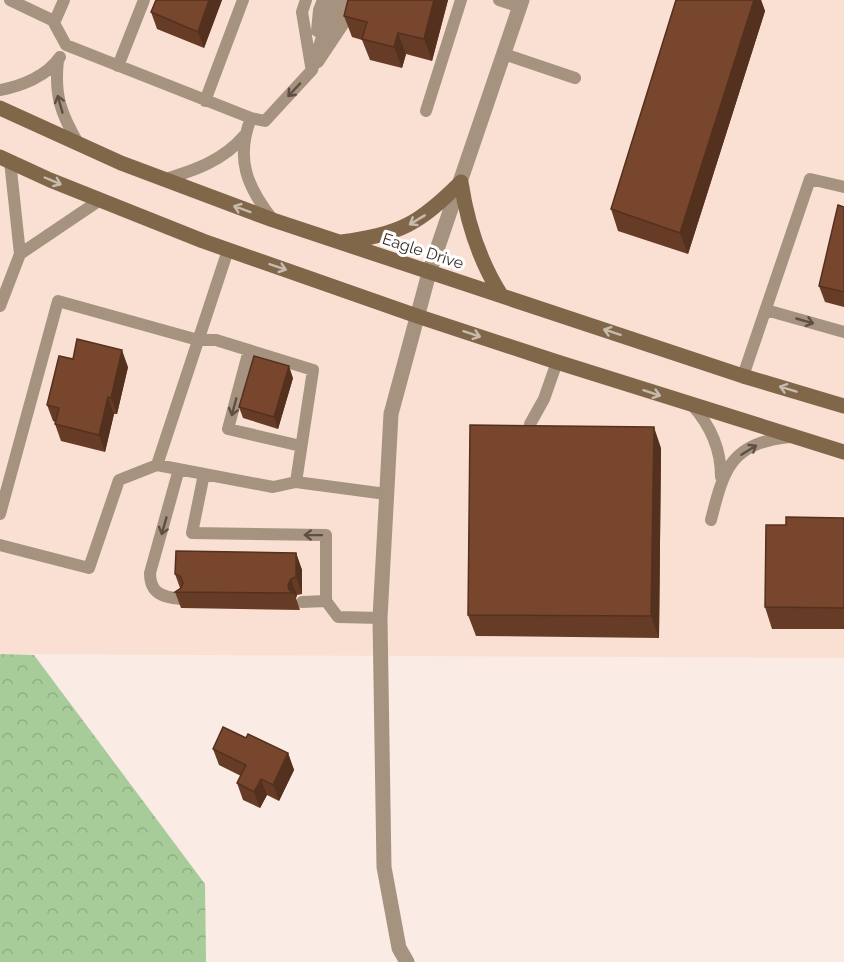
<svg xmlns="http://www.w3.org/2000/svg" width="844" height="962" font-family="Raleway,sans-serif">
  <defs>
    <pattern id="forest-crowns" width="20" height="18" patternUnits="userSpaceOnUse" patternTransform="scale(1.5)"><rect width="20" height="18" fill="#a7cc9a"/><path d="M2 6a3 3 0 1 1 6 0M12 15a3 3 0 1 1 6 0" fill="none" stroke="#90af85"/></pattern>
  </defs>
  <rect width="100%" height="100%" fill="#faebe4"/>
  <path fill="#fae0d3" d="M0,0h844v658l-844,-4z"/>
  <path fill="url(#forest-crowns)" d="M0,654l34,1 171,229 1,78h-206z"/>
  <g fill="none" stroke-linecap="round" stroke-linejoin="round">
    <path stroke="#a5937f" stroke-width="12" d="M10,0l44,21
      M64,0l-10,23 12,22 185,73 14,3 47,-51 21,-70
      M306,0l-4,12 9,54
      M499,0l21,7
      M332,29l12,-29
      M317,31l2,-21 4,-10
      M504,54l71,24
      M58,60c-4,36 3,54 21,85
      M318,62l30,-45 8,-17
      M118,66l26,-66
      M0,90c22,-4 47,-14 60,-33
      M205,101l38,-101
      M426,111l35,-111
      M251,118c-16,41 -4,69 22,102
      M163,180c32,-10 60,-19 82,-45
      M20,254l80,-54
      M0,306l20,-52 -10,-93
      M766,310l78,22
      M249,350l-21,79 73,17
      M743,376l67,-197 34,8
      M692,405c19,21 29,45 29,72
      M530,424l14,-25 13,-37
      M157,465l116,22 23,-5
      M179,469l-29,104c0,21 13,24 31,26
      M204,474l-12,59 134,2v66l12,16 42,1
      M0,514l58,-213 140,39h18l97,30 -17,112 90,12
      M711,520c13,-52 20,-77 79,-83
      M0,545l89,23 30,-88 38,-15 71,-215
      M302,602l24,-1"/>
    <path stroke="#a5937f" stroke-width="15" d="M407,962l-8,-14 -15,-81 -4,-249 11,-204 38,-141 93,-273"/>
    <path stroke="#81674a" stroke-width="15" d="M0,108l121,55 152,57 470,156 101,30
      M0,157l50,23 153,61 214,75 140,46 287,90
      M461,182c6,40 18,78 40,113
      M341,242c59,-7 79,-19 120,-60"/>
  </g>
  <path fill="#673c26" d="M222,0l-18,48 -47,-19 -6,-17z
    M448,0l-16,61 -26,-7 -4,14 -32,-8 -8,-20 -10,-3 -8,-21z
    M676,0h85l4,11 -77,243 -70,-23 -7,-22z
    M844,207v100l-19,-5 -6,-16z
    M73,359l55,8 -11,47h-3l-9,38 -44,-11 -6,-17v-2l-2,-1 -6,-16z
    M293,378l-15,51 -35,-11 -4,-11z
    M661,448l-2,190 -183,-2 -8,-21z
    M844,518v111h-72l-7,-22 21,-82z
    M296,553l6,17v24l-5,1 -1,3 4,12 -119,-2 -6,-16 5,-4 -5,-14z
    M246,738l42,15 6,17 -15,31 -12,-6 -7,13 -17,-8 -6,-17 4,-7 -22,-11 -6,-16z"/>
  <path fill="#54311f" d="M209,0h13l-18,48 -6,-16z
    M434,0h14l-16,61 -8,-22z
    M754,0h7l4,11 -77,243 -8,-21z
    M398,33l8,21 -4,14 -8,-21z
    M122,350l6,17 -11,47 -6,-16z
    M289,366l4,12 -15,51 -4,-12z
    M108,397l6,17 -9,38 -6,-17z
    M654,427l7,21 -2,190 -8,-22z
    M296,553l6,17v24l-6,-17z
    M291,579l6,16 -1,3 -2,-5h-4l-2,-8z
    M288,753l6,17 -15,31 -6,-16z
    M261,779l6,16 -7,13 -6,-16z"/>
  <path fill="#78462c" stroke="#54311f" stroke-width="1.5" d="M156,0h53l-11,32 -47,-20z
    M348,0h86l-10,39 -26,-6 -4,14 -32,-8 5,-17 -23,-6z
    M676,0h78l-74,233 -69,-24z
    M838,205l6,2v85l-25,-6z
    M77,339l45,11 -11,48 -3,-1 -9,38 -44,-11 4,-16 -12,-3 12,-49 14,3z
    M254,356l35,10 -15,51 -35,-10z
    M470,425l184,2 -3,189 -183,-1z
    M786,517l58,1v90l-79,-1 1,-82h20z
    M176,551l120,2v24l-5,2 -3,6 1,5 5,3 -119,-1 6,-4 2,-5 -3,-7 -5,-2z
    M223,727l23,11 2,-4 40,19 -15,32 -12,-6 -7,13 -17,-9 9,-18 -33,-16z"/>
  <defs><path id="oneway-shaft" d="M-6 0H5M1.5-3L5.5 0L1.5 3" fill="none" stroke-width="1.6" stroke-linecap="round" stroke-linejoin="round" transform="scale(1.5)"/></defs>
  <g stroke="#5e4f44">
    <use href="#oneway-shaft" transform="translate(294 90) rotate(133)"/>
    <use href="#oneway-shaft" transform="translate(60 104) rotate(-106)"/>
    <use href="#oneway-shaft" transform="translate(805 321) rotate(16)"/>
    <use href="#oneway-shaft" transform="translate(234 407) rotate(105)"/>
    <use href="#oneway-shaft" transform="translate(749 450) rotate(-32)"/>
    <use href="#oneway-shaft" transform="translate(164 526) rotate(106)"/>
    <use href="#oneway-shaft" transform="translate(313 535) rotate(-179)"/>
  </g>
  <g stroke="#c6bbae">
    <use href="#oneway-shaft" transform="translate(53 181) rotate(23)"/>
    <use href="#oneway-shaft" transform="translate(242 209) rotate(-160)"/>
    <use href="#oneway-shaft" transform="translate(417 220) rotate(149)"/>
    <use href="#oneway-shaft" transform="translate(278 267) rotate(19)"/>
    <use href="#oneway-shaft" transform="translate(612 332) rotate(-162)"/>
    <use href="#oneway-shaft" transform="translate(472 334) rotate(18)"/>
    <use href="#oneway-shaft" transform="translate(788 389) rotate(-163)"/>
    <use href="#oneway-shaft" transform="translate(652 393) rotate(18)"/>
  </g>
  <g text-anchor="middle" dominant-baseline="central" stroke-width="6" stroke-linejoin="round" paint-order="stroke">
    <g font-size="16" fill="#382a24" stroke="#fff">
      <text transform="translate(423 251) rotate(18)">Eagle Drive</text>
    </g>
  </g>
</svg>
